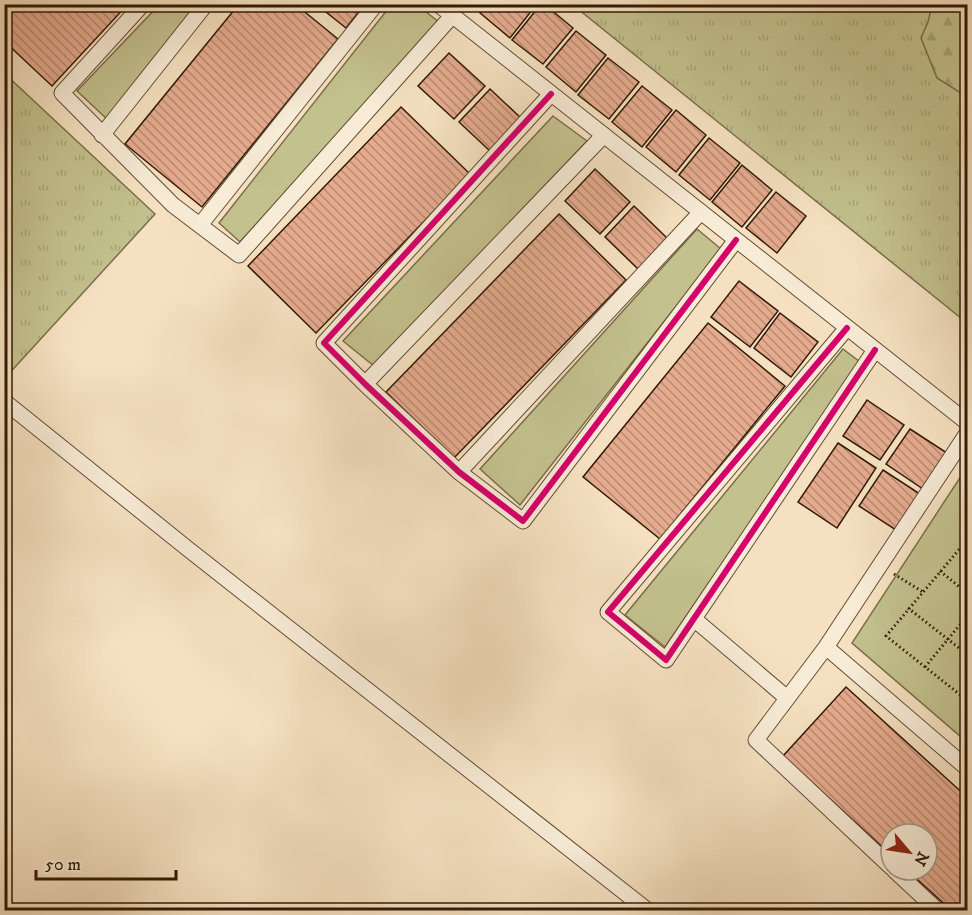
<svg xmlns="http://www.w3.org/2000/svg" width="972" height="915" font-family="'IM FELL DW Pica',serif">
  <defs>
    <pattern id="grass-tufts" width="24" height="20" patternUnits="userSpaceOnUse" patternTransform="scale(1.5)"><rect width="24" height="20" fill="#c3c18e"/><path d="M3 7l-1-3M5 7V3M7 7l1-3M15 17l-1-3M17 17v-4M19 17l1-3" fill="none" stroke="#a8a579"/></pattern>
    <pattern id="forest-firs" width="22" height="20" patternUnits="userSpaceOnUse" patternTransform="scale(1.5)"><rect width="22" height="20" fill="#c3c18e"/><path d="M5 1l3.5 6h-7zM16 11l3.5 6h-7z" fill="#a8a579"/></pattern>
    <pattern id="building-back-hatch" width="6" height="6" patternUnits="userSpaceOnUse" patternTransform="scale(1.5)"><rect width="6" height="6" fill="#e5ab8f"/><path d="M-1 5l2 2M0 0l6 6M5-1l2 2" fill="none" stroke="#ba8a73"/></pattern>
  </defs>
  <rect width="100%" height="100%" fill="#f5e1c1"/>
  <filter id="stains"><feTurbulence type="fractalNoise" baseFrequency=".00333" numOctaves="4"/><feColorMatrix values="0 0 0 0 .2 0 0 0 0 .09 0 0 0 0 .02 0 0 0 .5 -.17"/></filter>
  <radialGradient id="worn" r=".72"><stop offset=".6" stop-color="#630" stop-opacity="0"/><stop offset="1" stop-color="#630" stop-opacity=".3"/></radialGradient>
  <path fill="url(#grass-tufts)" stroke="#7a6e4a" stroke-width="1.5" d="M573,5h394v318z
    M4,73l151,141 -150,164h-1z"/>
  <path fill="url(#forest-firs)" stroke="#7a6e4a" stroke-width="1.5" d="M932,5h35v92l-30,-19 -16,-40 7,-16z"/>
  <path fill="#c3c18e" stroke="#7a6e4a" stroke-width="1.5" d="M159,5h42l-92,116 -32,-30z
    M391,5h26l22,17 -199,220 -21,-19z
    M553,116l34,25 -213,225 -31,-25z
    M697,229l24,20 -201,256 -40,-36z
    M843,349l17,13 -195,285 -40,-32z
    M967,467v275l-115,-99z"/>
  <path fill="url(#building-back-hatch)" stroke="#321a06" stroke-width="1.5" d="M4,4h124l-76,82 -48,-45z
    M239,4h56l43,35 -136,168 -77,-63z
    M316,4h49l-19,24z
    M487,4h50l-27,34 -30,-25z
    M541,4h3l29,24 -30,36 -31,-24z
    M576,31l30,24 -30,37 -30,-25z
    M449,53l36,33 -31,33 -36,-33z
    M608,58l31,24 -30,37 -31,-24z
    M642,86l30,24 -30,37 -30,-25z
    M490,89l32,30 -31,33 -32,-30z
    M401,107l69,67 -154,159 -68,-67z
    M676,110l30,25 -30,37 -30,-25z
    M709,138l31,25 -30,37 -31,-25z
    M742,165l30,25 -30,37 -30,-25z
    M595,169l35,33 -30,32 -35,-33z
    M776,192l30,24 -29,37 -31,-25z
    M634,206l34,33 -30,30 -33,-32z
    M559,214l67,66 -172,178 -68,-66z
    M739,281l39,30 -28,36 -39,-30z
    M780,313l38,29 -27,35 -37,-29z
    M708,323l77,63 -125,153 -77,-62z
    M867,400l37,25 -24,35 -37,-24z
    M910,429l37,24 -24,36 -37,-25z
    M838,443l38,25 -39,60 -39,-26z
    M883,470l37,24 -24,36 -37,-24z
    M846,687l122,111v112h-17l-44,-40h20v-36h-36v21l-108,-99z"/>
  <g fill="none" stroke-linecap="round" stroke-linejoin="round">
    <defs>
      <path id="minor" d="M143,4l-81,89 111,112 66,50 213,-239
        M438,4l530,419
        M551,94l-227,249 41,41 94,88 64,49 213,-281
        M102,135l104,-131
        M200,225l176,-221
        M847,328l-239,284 58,48 209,-310
        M365,384l239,-249
        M4,401l184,148 459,361
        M968,432l-142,215 142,122
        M459,472l242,-260
        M694,619l93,79
        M826,647l-70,93 135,127
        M894,870l43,40"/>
    </defs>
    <use href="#minor" stroke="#634c35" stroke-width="17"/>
    <path stroke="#321a06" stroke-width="3" stroke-dasharray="1.5 3" stroke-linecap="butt" d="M968,539l-82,97 82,65
      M940,571l28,23
      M894,574l29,18
      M908,608l60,47
      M925,667l43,-52"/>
    <use href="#minor" stroke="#f8ecd7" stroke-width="15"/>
    <defs>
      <path id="cycleway" d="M551,94l-227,249 41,41 94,88 64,49 213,-281
        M847,328l-239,284 58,48 209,-310"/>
    </defs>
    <use href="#cycleway" stroke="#f8ecd7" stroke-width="10"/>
    <use href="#cycleway" stroke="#d6006c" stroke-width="6"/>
  </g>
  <rect width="972" height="915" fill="none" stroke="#f5e1c1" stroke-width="24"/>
  <rect x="6" y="6" width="960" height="903" fill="none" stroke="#321a06" stroke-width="3"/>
  <rect x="12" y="12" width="948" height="891" fill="none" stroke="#321a06" stroke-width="1.5"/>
  <g transform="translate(909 852) rotate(119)"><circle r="28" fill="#f8ecd7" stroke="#a99883" stroke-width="1.5"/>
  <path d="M0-4.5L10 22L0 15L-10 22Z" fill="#8f2418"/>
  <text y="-9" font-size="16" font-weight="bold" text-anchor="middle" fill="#321a06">N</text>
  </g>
  <path d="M36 870v9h140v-9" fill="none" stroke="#321a06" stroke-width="3"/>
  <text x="45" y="870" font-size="18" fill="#321a06" stroke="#f8ecd7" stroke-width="4.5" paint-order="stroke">50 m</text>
  <rect width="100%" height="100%" filter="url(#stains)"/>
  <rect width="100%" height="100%" fill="url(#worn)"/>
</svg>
